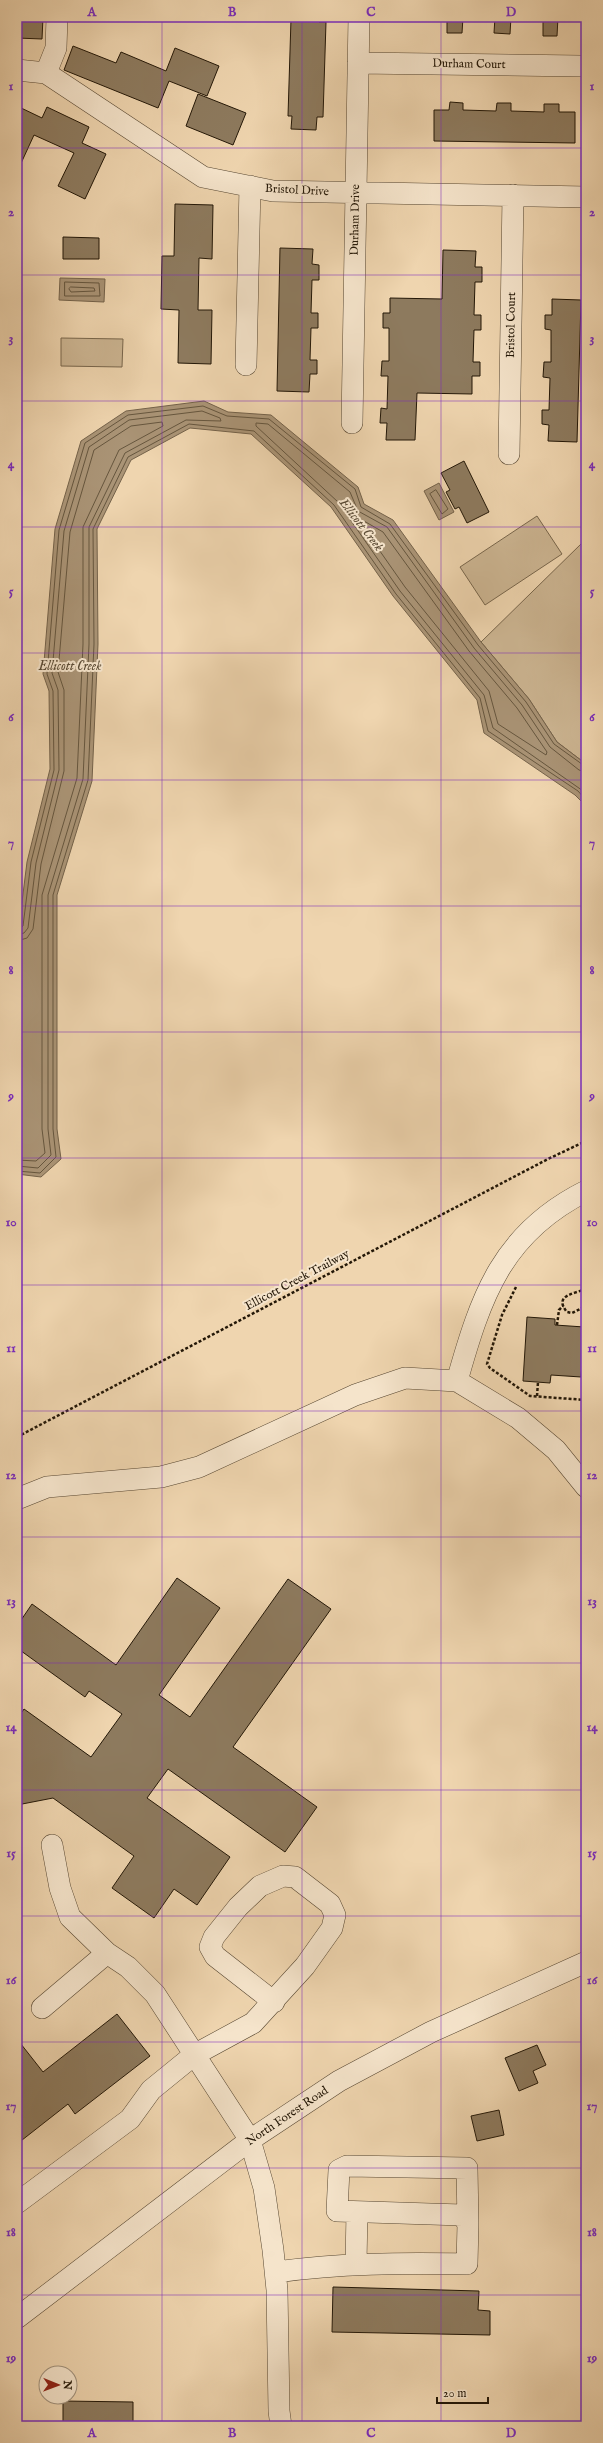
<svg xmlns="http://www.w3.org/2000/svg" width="603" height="2443" font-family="'IM FELL English',serif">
  <rect width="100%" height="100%" fill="#efd5af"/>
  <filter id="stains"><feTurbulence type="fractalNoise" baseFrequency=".005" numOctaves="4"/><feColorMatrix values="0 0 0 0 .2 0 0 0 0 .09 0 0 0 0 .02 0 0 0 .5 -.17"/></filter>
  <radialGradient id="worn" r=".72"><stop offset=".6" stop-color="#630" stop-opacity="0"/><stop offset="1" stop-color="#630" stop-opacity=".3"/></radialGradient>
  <path fill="#ccb592" stroke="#78664c" d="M61,338l62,1 -1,28 -61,-1z
    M537,516l25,38 -77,51 -25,-38z
    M586,533v231l-29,-22 -28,-43 -48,-57 101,-99z"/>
  <path fill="#aa9476" stroke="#74624a" d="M60,278l45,1 -1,23 -45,-2z
    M204,401l24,11 43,3 87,72 6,17 29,16 88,122 48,57 28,43 29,22v42l-11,-11 -91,-62 -7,-33 -84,-104 -62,-89 -80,-73 -61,-6 -59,32 -34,69 1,115 -6,137 -35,114v234l4,30 -20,18 -24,-3v-232l10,-80 23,-93 -1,-78 -6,-17 12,-145 26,-88 45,-30z
    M439,483l15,29 -15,8 -15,-29z"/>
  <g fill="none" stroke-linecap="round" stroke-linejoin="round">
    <path stroke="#66563e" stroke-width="1" d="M65,282l34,1 1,13h-35z
      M71,287l23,1 1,3 -24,1 -2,-3z
      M436,490l12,19 -6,5 -12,-20z
      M364,521l19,11 86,119 48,57 30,44 -1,3 -48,-31 -9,-33 -84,-104 -44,-63z
      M586,772l-7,-2 -29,-23 -28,-42 -48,-57 -87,-121 -29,-16 -8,-19 -82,-68 -12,-1v3l82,76 62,89 84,104 9,33 93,65
      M17,930l6,-4 8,-64 23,-92 -1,-79 -6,-17 12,-144 26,-87 43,-28 75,-9 24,10 42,3 86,70 6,18 29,17 88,121 48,57 28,42 32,23
      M17,935l7,-2 4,-5 8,-65 23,-93 -1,-80 -6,-17 12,-142 25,-84 40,-27 73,-9 18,7 1,3 -35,-1 -61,33 -36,74v117l-6,135 -35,116v234l3,26 -13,13 -21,-2
      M17,941l10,-3 6,-9 8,-65 23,-93v-81l-6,-18 12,-140 24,-82 37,-24 31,-4 1,4 -44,24 -36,77v117l-6,134 -35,117v234l3,24 -9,8 -19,-1
      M17,1171l23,2 16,-16 -3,-28v-234l35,-115 6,-136 -1,-115 35,-72 61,-33 65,7 80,74 62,89 84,104 8,33 90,60 8,9"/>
  </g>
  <path fill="#8d7a5e" stroke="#231707" d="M17,17h26l-1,22 -25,-1z
    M294,17h25v5h7l-3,95h-6l-1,13 -25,-1 1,-13h-4l3,-97z
    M447,17h16l-1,16h-15z
    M495,17h16l-1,17 -16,-1z
    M543,17h15l-1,19h-14z
    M73,46l43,17 5,-11 45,19 9,-23 44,18 -12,30 -38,-15 -11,27 -94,-38z
    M198,94l48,19 -13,32 -47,-19z
    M450,102l13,1v7l33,1 1,-8h14v8l33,1v-8h15v8h16v31l-141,-2v-31h15z
    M17,106l25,12 5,-11 42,20 -7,16 24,11 -21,45 -27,-13 16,-33 -40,-18 -17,37z
    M175,204l38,1 -1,54 -13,-1 -1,52h14l-1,54 -33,-1 1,-53 -18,-1 1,-53h12z
    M63,237l36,1v21h-36z
    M280,248l33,1 -1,15 7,1v15h-7l-1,33h7v15h-7l-1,32h7v14h-7l-1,18 -32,-1z
    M443,250l33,1 -1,16h7v15h-7l-1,33h7v15h-7l-1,32h7v14h-8v18l-55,-1 -2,47h-29l1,-17h-7l1,-15 6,1 1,-33h-7l1,-15h7v-33h-6v-15h7v-15l52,1z
    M552,299l29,1 -4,142 -29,-1 1,-16 -7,-1v-14h7l1,-32 -7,-1 1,-15h7v-32l-6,-1v-14h7z
    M464,461l25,51 -22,11 -8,-16 -4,2 -9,-17 4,-2 -9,-17z
    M527,1317l28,2v6l29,2 -1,8h3v29h-4l-1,13 -30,-2 -1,8 -27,-2z
    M177,1578l43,30 -61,87 31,22 98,-138 43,30 -98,138 84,60 -32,45 -117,-83 -21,29 83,59 -33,48 -23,-16 -20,29 -42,-30 22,-32 -81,-58 -36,7v-86l7,-10 67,48 31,-43 -33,-23 -4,6 -68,-49v-22l15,-22 84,61z
    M117,2014l33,42 -75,58 -7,-10 -51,40v-105l26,33z
    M537,2045l9,20 -13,6 5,12 -19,8 -14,-33z
    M499,2110l5,25 -27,6 -6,-25z
    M333,2287l146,4 -1,19 12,1v24l-158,-3z
    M63,2401l70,1v24h-70z"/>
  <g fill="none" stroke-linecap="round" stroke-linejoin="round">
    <defs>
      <path id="minor" d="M358,63l222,3
        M17,70l29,3 157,104 70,14 313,6
        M46,73l10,-25 1,-31
        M246,365l4,-179
        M352,423l7,-406
        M509,454l4,-259
        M457,1381c24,-85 45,-148 129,-190
        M17,1499l30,-12 114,-10 38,-10 156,-72 50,-17 52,3 61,37 38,32 30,37
        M52,1845l8,43 10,29 37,36 21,14 27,27 95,146 14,48 9,62 4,40 2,121 2,15
        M42,2008l65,-55
        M17,2203l113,-84 21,-29 43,-35 59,-32 52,-57 27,-38 3,-13 -5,-11 -35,-27 -12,-1 -23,10 -22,21 -24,30 -4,10 5,9 59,46
        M356,2263l1,-51
        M276,2272c66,-9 124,-9 191,-8l1,-40 -6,-9 -125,-4 2,-41 8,-4 120,2 1,56
        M17,2318l233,-178 89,-59 92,-49 155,-70"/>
    </defs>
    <use href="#minor" stroke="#564631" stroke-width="22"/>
    <path stroke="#231707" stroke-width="2.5" stroke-dasharray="3 2" stroke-linecap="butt" d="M516,1287l-14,28 -15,49 3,4 40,28 56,4
      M586,1288c-8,6 -34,6 -19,24l5,1 14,-7
      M557,1325l2,-15 4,-4
      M537,1396l1,-14
      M584,1400l2,-15
      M17,1437l531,-278 38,-18"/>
    <use href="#minor" stroke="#f5e4cb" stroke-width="21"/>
  </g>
  <path fill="none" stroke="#7b2cbf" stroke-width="1" stroke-opacity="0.55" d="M162,17v2409M302,17v2409M441,17v2409M17,148h569M17,275h569M17,401h569M17,527h569M17,653h569M17,780h569M17,906h569M17,1032h569M17,1158h569M17,1285h569M17,1411h569M17,1537h569M17,1663h569M17,1790h569M17,1916h569M17,2042h569M17,2168h569M17,2295h569"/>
  <g text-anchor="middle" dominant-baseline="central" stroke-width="4" stroke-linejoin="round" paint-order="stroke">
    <g font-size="12" fill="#231707" stroke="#f5e4cb">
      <text transform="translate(469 64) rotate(1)">Durham Court</text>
      <text transform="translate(297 190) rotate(3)">Bristol Drive</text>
      <text transform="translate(355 220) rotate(-89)">Durham Drive</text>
      <text transform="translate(511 325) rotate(-89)">Bristol Court</text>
      <text transform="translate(297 1280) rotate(-28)">Ellicott Creek Trailway</text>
      <text transform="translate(287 2116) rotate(-34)">North Forest Road</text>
    </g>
    <g font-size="13" font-style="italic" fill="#594933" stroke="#f5e4cb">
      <text transform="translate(361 525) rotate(52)">Ellicott Creek</text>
      <text x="70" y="666">Ellicott Creek</text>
    </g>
  </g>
  <rect width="603" height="2443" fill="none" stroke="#efd5af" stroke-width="44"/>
  <g transform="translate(58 2385) rotate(91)"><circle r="19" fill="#f5e4cb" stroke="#a1927d"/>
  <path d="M0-3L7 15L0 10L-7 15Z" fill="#8f2418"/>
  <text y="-6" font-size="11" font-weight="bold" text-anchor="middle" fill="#231707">N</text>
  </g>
  <path d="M437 2397v6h51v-6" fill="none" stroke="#231707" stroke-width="2"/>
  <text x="443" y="2397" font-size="12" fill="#231707" stroke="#f5e4cb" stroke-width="3" paint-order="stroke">20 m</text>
  <rect x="22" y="22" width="559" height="2399" fill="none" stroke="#7b2cbf" stroke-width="1.5"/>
  <g font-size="13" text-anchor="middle" font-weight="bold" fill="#7b2cbf">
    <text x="92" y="16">A</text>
    <text x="232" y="16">B</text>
    <text x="371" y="16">C</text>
    <text x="511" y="16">D</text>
    <text x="11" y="90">1</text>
    <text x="592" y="90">1</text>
    <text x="11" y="216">2</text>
    <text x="592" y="216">2</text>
    <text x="11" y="342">3</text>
    <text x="592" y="342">3</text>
    <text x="11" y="468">4</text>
    <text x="592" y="468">4</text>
    <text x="11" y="595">5</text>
    <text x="592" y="595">5</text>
    <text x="11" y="721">6</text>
    <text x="592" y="721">6</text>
    <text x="11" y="847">7</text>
    <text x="592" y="847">7</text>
    <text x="11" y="974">8</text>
    <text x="592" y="974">8</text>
    <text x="11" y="1100">9</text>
    <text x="592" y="1100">9</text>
    <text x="11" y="1226">10</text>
    <text x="592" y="1226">10</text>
    <text x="11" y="1352">11</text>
    <text x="592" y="1352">11</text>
    <text x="11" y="1479">12</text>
    <text x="592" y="1479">12</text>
    <text x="11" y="1605">13</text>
    <text x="592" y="1605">13</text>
    <text x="11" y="1731">14</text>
    <text x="592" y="1731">14</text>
    <text x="11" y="1857">15</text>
    <text x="592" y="1857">15</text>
    <text x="11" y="1984">16</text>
    <text x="592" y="1984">16</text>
    <text x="11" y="2110">17</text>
    <text x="592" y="2110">17</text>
    <text x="11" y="2236">18</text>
    <text x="592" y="2236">18</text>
    <text x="11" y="2362">19</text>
    <text x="592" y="2362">19</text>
    <text x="92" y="2437">A</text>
    <text x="232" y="2437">B</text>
    <text x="371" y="2437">C</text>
    <text x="511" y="2437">D</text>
  </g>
  <rect width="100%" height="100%" filter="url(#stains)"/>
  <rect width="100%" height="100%" fill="url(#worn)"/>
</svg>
